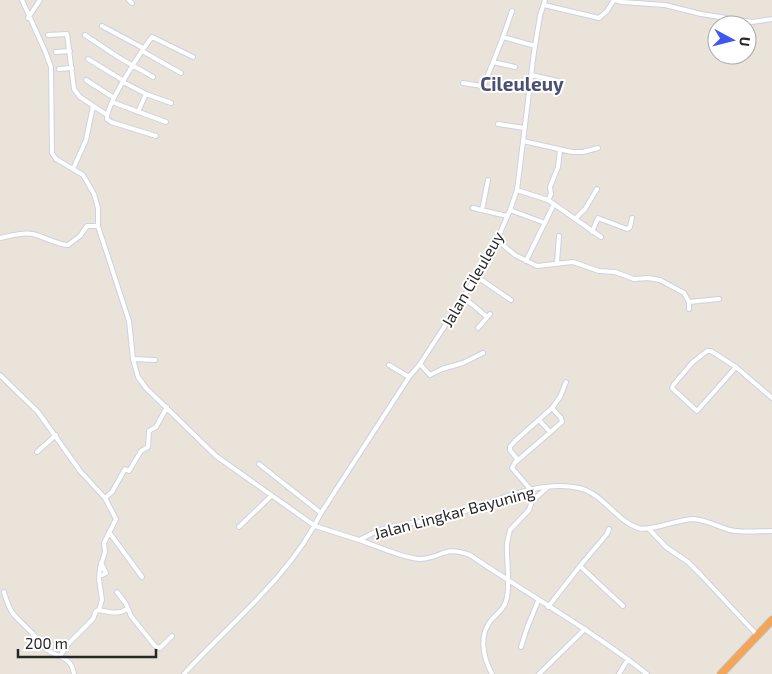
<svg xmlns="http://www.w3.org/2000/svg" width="772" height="674" font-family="'Exo 2',sans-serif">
  <rect width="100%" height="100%" fill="#e9e3d9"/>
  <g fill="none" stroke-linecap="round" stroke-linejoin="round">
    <defs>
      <path id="street" d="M22,0l23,51 6,16 1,86 4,6 27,16 11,19 4,14v18l31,95 4,38 5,18 8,11 70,68 99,70 44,14c7,-3 13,-7 21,-10 22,-7 47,-8 70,-14 41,-12 85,-37 129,-28 25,6 36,32 59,40 12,4 40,-9 56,-9 12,1 25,8 36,11 14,3 28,1 42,1
        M129,0l3,3
        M615,0l7,2 43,3 36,9 51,8 20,-3
        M544,5l55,13 8,-7 7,-11
        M28,18l12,-18
        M102,26l41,22
        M48,35l19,-1 7,55 6,8 27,18
        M85,35l33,22 35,20
        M503,37l9,-26
        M142,51l39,22
        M56,52l14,-1
        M88,59l36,22
        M493,62l22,5
        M59,69l13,-1
        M531,75l27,6v13
        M487,78l22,7
        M86,80l28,18
        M123,82l23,12 25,9
        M463,83l19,3 2,-1 19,-48 32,9
        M112,102l54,20
        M138,112l8,-18
        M498,124l26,4
        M156,136l-45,-14 -4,-3c-1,-15 35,-69 45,-82l41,20
        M523,141l49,11h11l15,-4
        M73,169l13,-29 7,-34
        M517,190l31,10 53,37
        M548,200l3,-6 -1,-7 8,-20 2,-17
        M473,208l34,8
        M482,210l6,-30
        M510,210l35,13
        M575,219l10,-10 12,-20
        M592,232l6,-14 29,11 3,-2 2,-9
        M0,238c10,-2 22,-6 33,-4 12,3 22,10 35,11l12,-9 7,-10h11
        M497,240l18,15 22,11 36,-4 26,9 16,1 19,7 14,-1 12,2 24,13 5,9v7
        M526,261l28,-57
        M557,263l2,-27
        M476,276l35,24
        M463,298l10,7 14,12
        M689,302l30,-3
        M478,328l12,-14
        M133,359l22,1
        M420,364l10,11 12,-6 21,-6 20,-10
        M389,365l20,12
        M736,367l-25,-16h-4l-14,11 -19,22 -2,4 25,23 39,-44 36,31
        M0,375l38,37 42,59 25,27 11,21 -12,24 1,9 -5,16 -1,11 3,21 -3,10 -3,1 -3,8 -24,24 -9,13
        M539,420l11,12
        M37,452l19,-17
        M517,461l45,-39 -1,-4 -9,-10
        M259,464l62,49
        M531,490l-19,-22 5,-9 -7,-9v-3l5,-6 37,-33 8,-11 6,-15
        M105,498l7,-6 13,-23 4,2 12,-20 7,-4 1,-16 7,-4 11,-20
        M239,527l32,-31
        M648,528l18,19 22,15 13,13 56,60
        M109,532l33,45
        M359,540c15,5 46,19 61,19 23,-1 23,-14 50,-4 59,40 121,75 177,119
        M101,563l5,10 -4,2
        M580,566l27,-32 2,-5
        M4,592c7,25 11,23 28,41 4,4 8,10 12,14 12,12 27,7 30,27
        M117,592l9,12 5,12 24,30 5,2 12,-12
        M548,607l32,-41 43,40
        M99,610c11,2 19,5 28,-1
        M521,647l6,-19 11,-27
        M184,674c47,-52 106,-97 137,-161l88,-136 11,-13 43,-66 34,-58 13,-30 7,-20 17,-138 6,-36 5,-16
        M492,674c-9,-17 -14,-39 0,-55 5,-5 12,-10 14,-18 5,-13 0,-42 1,-58l3,-13 19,-20 3,-9 16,-14
        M539,674l46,-45
        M619,674l9,-15"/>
      <path id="highway" d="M721,674l51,-54"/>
    </defs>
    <use href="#street" stroke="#ced1e0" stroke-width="6"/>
    <use href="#highway" stroke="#c3c3c3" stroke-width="9"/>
    <use href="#street" stroke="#fff" stroke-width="4"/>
    <use href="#highway" stroke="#f5a558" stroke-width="7"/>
  </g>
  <g text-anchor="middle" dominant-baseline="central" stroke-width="4" stroke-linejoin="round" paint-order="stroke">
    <g font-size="16" fill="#272727" stroke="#fff">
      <text transform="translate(472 279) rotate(-60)">Jalan Cileuleuy</text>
      <text transform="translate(454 512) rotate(-15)">Jalan Lingkar Bayuning</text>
    </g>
    <g font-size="19" font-weight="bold" fill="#4a5074" stroke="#fff">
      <text x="522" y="83">Cileuleuy</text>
    </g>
  </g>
  <g transform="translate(732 40) rotate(97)"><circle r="24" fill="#ffffff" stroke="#a9a9a9"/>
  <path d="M0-4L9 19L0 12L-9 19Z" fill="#3f56f0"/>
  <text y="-8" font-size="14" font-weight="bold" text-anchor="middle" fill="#272727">U</text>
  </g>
  <path d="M18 649v8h138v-8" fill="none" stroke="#272727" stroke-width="2.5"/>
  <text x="25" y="649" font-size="15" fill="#272727" stroke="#ffffff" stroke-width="4" paint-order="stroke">200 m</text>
</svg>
